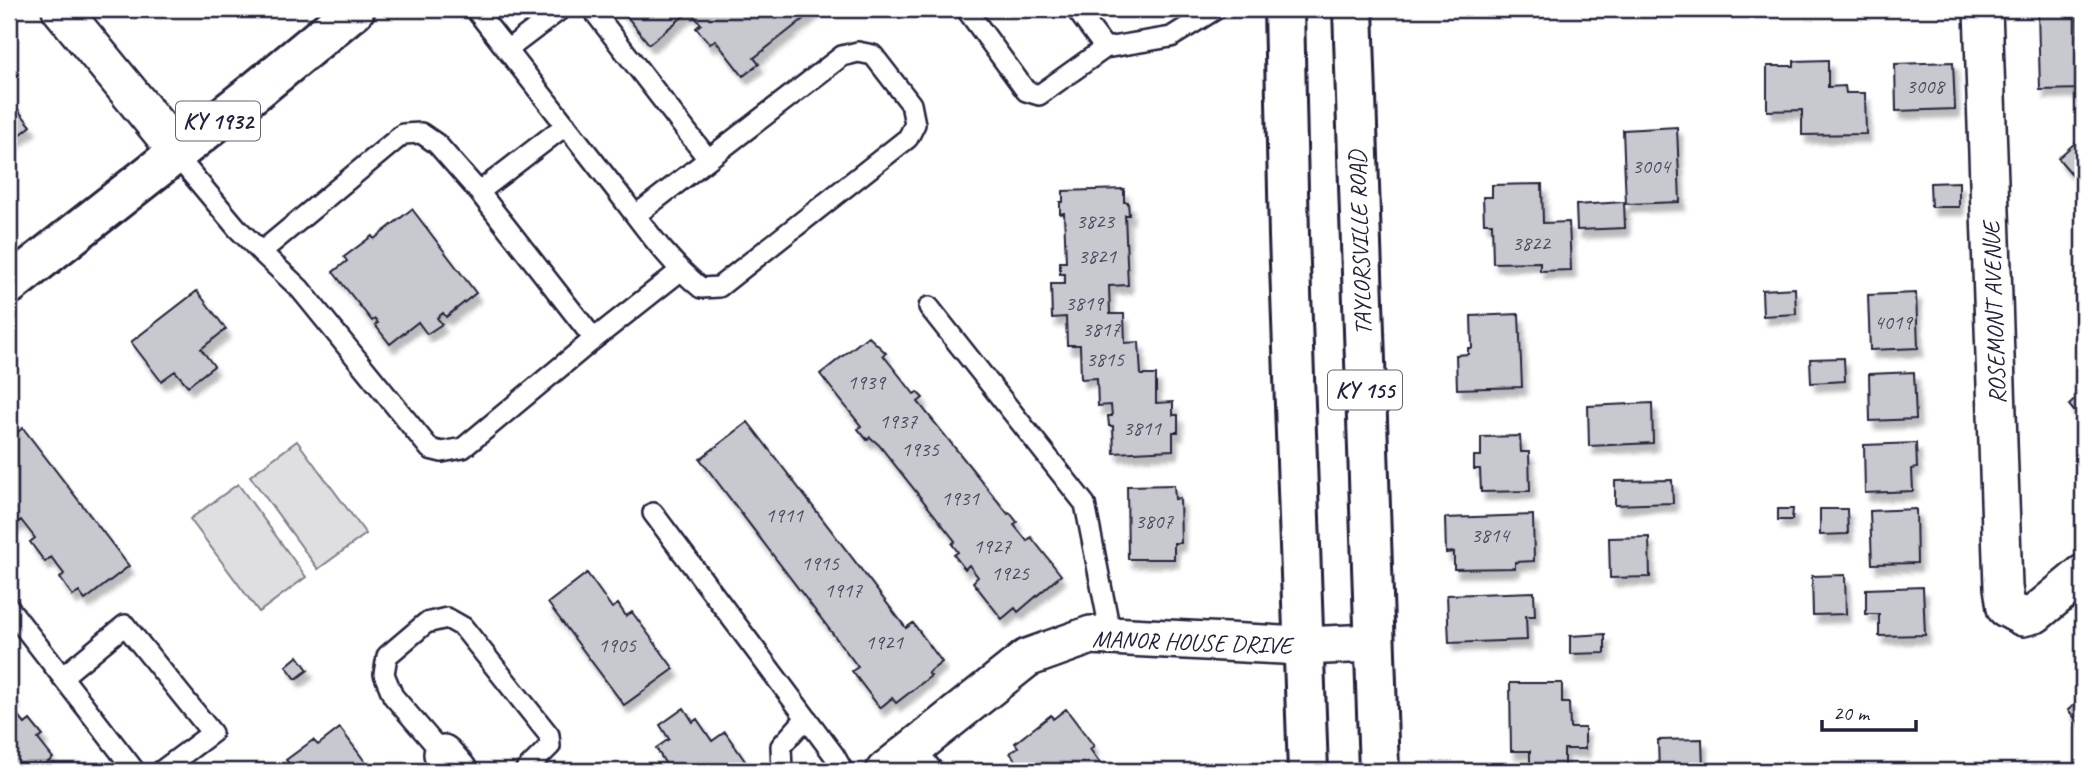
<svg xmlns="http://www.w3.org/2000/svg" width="2092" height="780" font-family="Caveat,sans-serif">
  <defs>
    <filter id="shadow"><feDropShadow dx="4.5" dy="8" stdDeviation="2" flood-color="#0004"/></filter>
  </defs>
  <rect width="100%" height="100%" fill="#fff"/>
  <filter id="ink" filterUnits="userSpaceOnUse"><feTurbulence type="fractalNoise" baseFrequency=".0143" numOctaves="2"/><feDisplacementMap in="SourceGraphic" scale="14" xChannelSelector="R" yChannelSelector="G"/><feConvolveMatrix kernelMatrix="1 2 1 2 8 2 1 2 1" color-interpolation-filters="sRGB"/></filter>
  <g filter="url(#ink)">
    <path fill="#dfdfe2" stroke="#80808e" stroke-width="2" d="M297,441l69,93 -48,35 -68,-93z
      M238,484l68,93 -47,35 -69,-93z"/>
    <path fill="#c8c8cf" stroke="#22223b" stroke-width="2" filter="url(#shadow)" d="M621,9h195l-62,49 5,6 -16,12 -28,-36 -5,4 -14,-16 5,-4 -11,-13 -41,33z
      M2077,10l1,38h5v41l-43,1 -2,-79z
      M1828,60v27l17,-1 1,7h19l1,41 -64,1v-25l-35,1v-45h27v-5z
      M1953,62l2,47 -59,2 -1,-47z
      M9,99l22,27 -22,18z
      M1677,127l3,75 -54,2 -3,-74z
      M2083,136v51l-25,-29z
      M1959,182v25h-28l-1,-24z
      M1542,184l1,39 26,-1 2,48 -31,1v-9l-47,1 -1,-40h-8l-1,-26h9v-12z
      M1124,189v13h4l1,13h-4l3,70 -19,1 1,28h14l1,29 14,-1 2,33h15v28l17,-1v13h5v17h-5v18l-59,3 -1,-27h-4l-1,-10h4l-1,-11 -13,1 -1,-28 -16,1 -1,-34h-13l-1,-28 -14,1 -1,-34h14v-10h-5v-12h6l-2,-49 -4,1v-12h3v-11z
      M1624,202l1,26 -48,2 -1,-25z
      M412,209l64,84 -30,24 -3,-4 -6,5 5,6 -15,10 -9,-12 -28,22 -15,-19 3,-2 -3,-4 -3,2 -39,-49 14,-11 -3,-4 28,-21 2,3z
      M1795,288l1,26 -33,2 -1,-26z
      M197,291l29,38 -25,20 13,17 -26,20 -13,-15 -14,10 -30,-39z
      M1916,293l2,55 -48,2 -2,-55z
      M1519,314l3,73 -65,2 -1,-34 12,-1v-6h4l-1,-32z
      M868,336l18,17 -3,2 31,39 3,-2 6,6 -5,4 90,112 2,-1 7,9 -3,3 13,16 4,-4 30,38 -43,37 -3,-4 -13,11 -29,-37 5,-5 -9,-12 -4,4 -11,-14 4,-3 -6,-8 3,-3 -76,-96 -9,-8 -3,3 -9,-11 3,-3 -41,-52z
      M1844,358l1,23 -34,2 -1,-24z
      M1914,372l2,47 -46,2 -1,-47z
      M2083,392v30l-14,-17z
      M1652,403l1,40 -64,3 -1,-40z
      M748,422l158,206 7,-5 29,39 -14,11 3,3 -35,27 -4,-5 -12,10 -28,-37 6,-4 -158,-208z
      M23,428l106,138 -44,34 -6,-8 -6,4 -13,-18 4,-4 -13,-17 -6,5 -15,-20 5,-4 -14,-18 -6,4 -6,-9v-80l2,2z
      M1520,436l1,16h8l1,39 -49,1 -1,-23h-6v-13h7v-19z
      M1916,443l1,25 -5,1 1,22 -48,2 -1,-48z
      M1672,480l1,23 -58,2v-24z
      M1174,485l1,14 5,-1 1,45h-7v16h-46l-1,-73z
      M1778,509h15l-1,11h-14z
      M1820,509h27l1,25 -28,1z
      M1916,509l1,54 -45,1 -2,-53z
      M1533,515l1,46 -19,1v6l-61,1v-17l-8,1 -1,-35z
      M1649,537l1,40 -40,1 -1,-40z
      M587,573l25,35 6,-4 8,12 6,-4 42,57 -50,36 -76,-102z
      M1845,575l1,39 -33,1 -1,-39z
      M1923,587l2,48 -46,1v-22h-13v-25z
      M1534,592l1,24h-9l1,24 -78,3 -2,-48z
      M1605,634v19l-35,1v-18z
      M298,656l10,14 -12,9 -10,-13z
      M1510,683h52v20h7l1,25h15v21h-21v22h-34v-20h-19z
      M9,693l6,7 -6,5 16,19 5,-4 13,16 -5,3 15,19 -17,13h-27z
      M2083,696v31l-15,-17z
      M684,708l9,14 4,-3 15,22 13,-9 20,29 -12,8 2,2h-65l-14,-23 13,-9 -9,-14z
      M1066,709l28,37 -4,3 16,22h-82l-14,-18 8,-6 -3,-4 36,-28 2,4z
      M340,728l32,43 7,-5 4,5h-99l7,-5 -5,-6 27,-20 5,5z
      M1702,739l1,32h-44l-1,-31z"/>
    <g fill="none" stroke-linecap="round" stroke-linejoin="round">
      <defs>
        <path id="service" d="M475,9c45,57 90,115 135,173 29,37 55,77 91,106l18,-1 189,-149 7,-14 -4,-20 -38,-49 -15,-3 -16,4 -206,159
          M592,9l116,150
          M966,9l60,82 13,4 66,-47 66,-11 45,-28
          M1076,9l29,39
          M507,50l54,-41
          M175,154l62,74 24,24 142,-118 18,-1 16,11 42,48 87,-67
          M479,192l115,147 86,-68
          M261,252l39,37 130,160 12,3 21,-4 131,-109
          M929,307l156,197 26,132
          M653,513l181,242 9,16
          M9,608l126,163
          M62,677l63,-52 87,108 -51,38
          M915,748l18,23
          M443,754l-50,-58 -9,-22 3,-18 39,-33 21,-5 16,9 86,108 1,11 -25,25
          M782,771l-1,-25 25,-28"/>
        <path id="minor" d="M61,9l117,143
          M1983,9l20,578 3,21 17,9 12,-3 48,-40
          M443,754l15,17
          M885,771l142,-113 64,-23 211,11 71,-3"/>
        <path id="primary" d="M1284,9l5,227 19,535
          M1353,9l26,762
          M9,285l249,-196 97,-80"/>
      </defs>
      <use href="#service" stroke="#22223b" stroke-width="24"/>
      <use href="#minor" stroke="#22223b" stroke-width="42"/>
      <use href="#primary" stroke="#22223b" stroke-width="44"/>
      <use href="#service" stroke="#fff" stroke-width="19"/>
      <use href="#minor" stroke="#fff" stroke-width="37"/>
      <use href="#primary" stroke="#fff" stroke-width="38"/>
    </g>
  </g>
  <g text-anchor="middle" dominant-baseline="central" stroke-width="6" stroke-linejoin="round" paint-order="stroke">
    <g font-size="21" fill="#4c4c60">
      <text x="1925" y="86">3008</text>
      <text x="1651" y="166">3004</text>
      <text x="1095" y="221">3823</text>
      <text x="1531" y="243">3822</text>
      <text x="1097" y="256">3821</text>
      <text x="1084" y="303">3819</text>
      <text x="1893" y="322">4019</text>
      <text x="1101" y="329">3817</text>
      <text x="1105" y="359">3815</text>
      <text x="866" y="382">1939</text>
      <text x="898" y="421">1937</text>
      <text x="1142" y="428">3811</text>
      <text x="920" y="449">1935</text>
      <text x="960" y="498">1931</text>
      <text x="784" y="515">1911</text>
      <text x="1154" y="521">3807</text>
      <text x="1490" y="535">3814</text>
      <text x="992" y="546">1927</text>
      <text x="820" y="563">1915</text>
      <text x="1010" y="573">1925</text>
      <text x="843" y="590">1917</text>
      <text x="884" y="642">1921</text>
      <text x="617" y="645">1905</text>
    </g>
    <g fill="#fff" stroke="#646476" stroke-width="2">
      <rect x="176" y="101.5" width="84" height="39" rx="5"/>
      <rect x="1328" y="370.5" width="74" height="39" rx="5"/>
    </g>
    <g font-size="23" font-weight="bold" fill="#22223b">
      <text x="218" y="121">KY 1932</text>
      <text x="1365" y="390">KY 155</text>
    </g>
    <g font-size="24" fill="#22223b" stroke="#fff">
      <text transform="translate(1360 243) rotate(-92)">TAYLORSVILLE ROAD</text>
      <text transform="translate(1994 313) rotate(-92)">ROSEMONT AVENUE</text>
      <text transform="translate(1192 642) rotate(2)">MANOR HOUSE DRIVE</text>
    </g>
  </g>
  <rect width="2092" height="780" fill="none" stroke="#fff" stroke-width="35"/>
  <rect x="18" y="18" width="2057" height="745" fill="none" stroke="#22223b" stroke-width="2.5" filter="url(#ink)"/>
  <path d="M1822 720v10h94v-10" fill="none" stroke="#22223b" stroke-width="3.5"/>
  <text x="1833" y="720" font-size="21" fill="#22223b" stroke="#ffffff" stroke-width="5" paint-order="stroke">20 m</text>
</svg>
